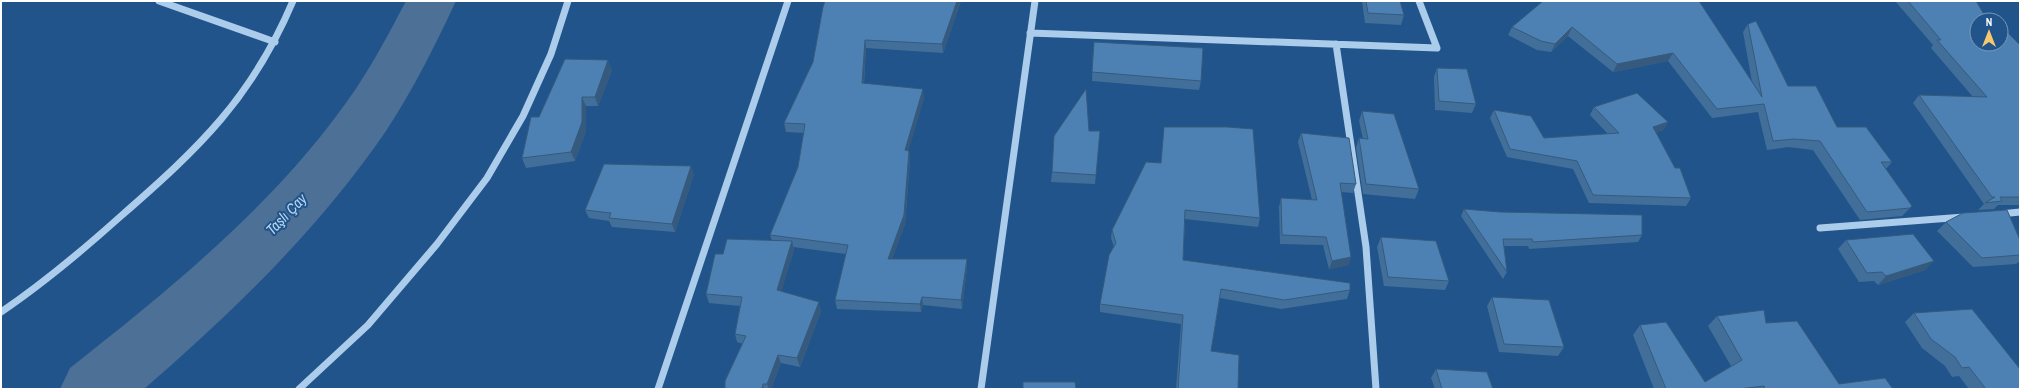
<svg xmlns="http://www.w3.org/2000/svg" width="2021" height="390" font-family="'Archivo Narrow',sans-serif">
  <rect width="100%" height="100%" fill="#21548a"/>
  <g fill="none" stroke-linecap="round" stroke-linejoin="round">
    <path fill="#4c7096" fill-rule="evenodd" d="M406,1h50c-21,45 -43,89 -70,130 -67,98 -153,181 -242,258h-84l10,-21c104,-82 210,-168 285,-278 19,-28 35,-59 51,-89z"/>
    <path stroke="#accceb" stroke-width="7" d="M159,1l116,41
      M1030,33l407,15 -18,-47
      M1336,44l30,203 10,142
      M2000,214l20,-2
      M1820,228l144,-11
      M1,312c43,-29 82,-62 120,-96 78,-68 131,-118 172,-215
      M299,389l69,-64 69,-81 50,-66 36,-62 28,-62 17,-53
      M658,389l130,-388
      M981,389l54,-388"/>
  </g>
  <path fill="#426f9a" d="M961,1l-18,52 -77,-5 -2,36 60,14 -16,53h1l1,9 -5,64 -13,35h75v9l-5,41 -39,-4 -2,7 -84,-3 -2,-9 11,-46 -53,-7 1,3 -13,41 40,20 -21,56 -19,-4 -10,26h-46l18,-45 -6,-2 -2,-8 5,-28 -31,-3 -3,-9 17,-40 49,-13 -2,-6 28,-68 6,-34 -18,-1 -2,-9 29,-61 10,-55z
    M1362,1h38l4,14 -3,10 -36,-2z
    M1543,1l209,81 -9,-50 5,-8 40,62 49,41 55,35 -6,7 26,37 -10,10 -42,4 -47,-70 -25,-3 -21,3 -9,-38 -46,6 -44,-57 -55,11 -45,-36 -17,16 -14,-2 -29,-15 4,-8z
    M1895,1h81l9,15 35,29v160h-22l-4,4 -16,1 6,-6 -71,-101 6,-8 54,2 -42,-49 2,-3z
    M1093,50l108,31 -2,9 -107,-9z
    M1437,68l39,36 -4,9 -37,-3 -1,-33z
    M612,70l-14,36h-12v25l-11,30 -49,7 -4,-10 17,-41z
    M1594,107l74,15 -5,8 -7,2 35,66 -5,8 -97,-3 -16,-34 -66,-12 -17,-39 4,-8 50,28 64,-4 -18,-19z
    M1362,111l57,78 -4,10 -52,-5 -7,-46 3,-10 4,1 -4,-18z
    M1164,127l96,91 -2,9 -73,-8 -2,41 167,30 -3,9 -66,10 -61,-11 -9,53 27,38h-62l5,-65 -81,-12v-8l14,-57 -3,-9 1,-8 49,-67z
    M1100,131l-5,53 -44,-2 1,-10z
    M1301,133l55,51 -3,9 -12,-1 8,73 -20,4 -6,-24 -43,-1 -1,-37 2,-9 31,2 -14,-58z
    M694,174l-19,58 -63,-5 -3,-6 -20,-3 -4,-8z
    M1464,209l178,26 -4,7 -109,7 -1,-3h-24l3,26 -4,7 -42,-63z
    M1946,222l74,18v21l-4,3 -43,3 -36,-36z
    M1381,237l68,44 -4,9 -61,-4 -7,-39z
    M1846,240l79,30 -47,15 -4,-4 -15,1 -21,-33z
    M1492,297l72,50 -6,9 -59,-4 -12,-46z
    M1914,313l106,76h-51l-10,-13 -7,1 -7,-11 -23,-18 -17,-26z
    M1717,316l49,7 73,61 54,5h-239l-21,-54 7,-10 65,57 26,-16 -23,-40z
    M1436,369l57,20h-58l-4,-11z"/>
  <path fill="#365a7d" d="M957,1h4l-18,52 -1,-9z
    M1572,27l-4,9 -17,16 4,-8z
    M865,40l1,8 -3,44 -1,-9z
    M1673,53l-5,8 -55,11 4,-8z
    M608,60l4,10 -14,36 -3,-9z
    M923,89l1,9 -18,61 -1,-9z
    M582,97l4,9v25l-11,30 -4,-9z
    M1668,122l-5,8 -15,5 5,-8z
    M909,151l1,9 -5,64 -16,44 -1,-9z
    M691,166l3,8 -19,58 -3,-8z
    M792,241l2,9 -15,49 -2,-9z
    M1351,257l-2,8 -20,4 3,-8z
    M967,259v9l-5,41 -1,-9z
    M1934,261l-9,9 -47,15 8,-9z
    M922,297l1,8 -2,7 -1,-8z
    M819,302l2,9 -21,56 -3,-9z
    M778,355l3,8 -10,26h-2l-2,-5z
    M763,384l1,5h-2z"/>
  <path fill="#4d81b3" stroke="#365a7d" d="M825,1h132l-15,43 -77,-4 -3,43 61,6 -18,61 4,1 -5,64 -16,44h79l-6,41 -39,-3 -2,7 -85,-4 13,-55 -78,-10 28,-68 7,-43 -21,-1 29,-61 10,-55z
    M1366,1h34l4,14 -36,-2z
    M1543,1h156l63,96 -14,-73 8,-3 32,65h28l21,41h29l26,35h-11l31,44 -2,2 -43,4 -47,-71 -26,-2 -21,2 -9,-37 -47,5 -44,-56 -56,11 -45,-37 -17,17 -14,-3 -29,-14z
    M1908,1h68l9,15h7l3,4h-18v24h24v-18l19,19v152h-20l2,4 -17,2 10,-6h-3l-73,-102 68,2 -50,-57h4z
    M1094,42l109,6 -2,33 -109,-9z
    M565,59l43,1 -13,37h-13v25l-11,30 -49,6 9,-41h8z
    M1437,68l30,1 9,35 -37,-3z
    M1086,89l3,42h11l-4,44 -44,-3 2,-36z
    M1637,93l31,29 -15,5 22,41h5l11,30 -98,-3 -16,-34 -67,-12 -16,-39 37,6 13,22 75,-5 -25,-26z
    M1362,111l32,3 25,75 -53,-5 -7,-46 9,1z
    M1164,127h63l26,2 7,89 -75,-8 -2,50 167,23v7l-66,10 -63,-11 -10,62 28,4 -1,34h-60l5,-74 -83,-11 9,-49 7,-12 -4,-13 34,-68 15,1z
    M1301,133l48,5 7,46 -16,-1 11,74 -19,4 -6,-24 -44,-2 -1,-37 36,2z
    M604,164l87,2 -19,58 -63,-6 2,-5 -26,-3z
    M1464,209l36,3 142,3v20l-109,7 -1,-3h-29l4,33z
    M2007,210l13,30v15l-38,3 -36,-36 17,-9z
    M1913,234l21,27 -48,15 -4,-4 -15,1 -21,-33z
    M1381,237l55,4 13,40 -61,-4z
    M727,239l65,2 -15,49 42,12 -22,56 -19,-3 -11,29h-4l-1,5h-37v-8l21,-45 -11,-2 7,-37 -36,-3 9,-40h8z
    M1492,297l57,3 15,47 -60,-3z
    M1972,309l48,60v20h-34l-17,-22 -7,1 -7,-11 -24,-18 -17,-26z
    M1764,310l2,13 31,-2 42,63 46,-6 8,11h-128l-1,-3 -26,3h-72l-26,-64 26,-3 39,60 37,-22 -25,-44z
    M1436,369l51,3 6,17h-51z
    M1023,382h52l1,7h-53z"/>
  <g text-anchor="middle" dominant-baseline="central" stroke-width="4" stroke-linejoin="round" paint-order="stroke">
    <g font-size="15" font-style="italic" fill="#b8d6f2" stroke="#21548a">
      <text transform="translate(286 214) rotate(-46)">Taşlı Çay</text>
    </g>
  </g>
  <rect width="2021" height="390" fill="none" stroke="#ffffff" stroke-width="4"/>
  <g transform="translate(1989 32)"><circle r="19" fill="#21548a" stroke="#7a98b9"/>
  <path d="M0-3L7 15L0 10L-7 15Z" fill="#f8c86e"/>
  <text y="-6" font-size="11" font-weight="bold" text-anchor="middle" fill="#ffffff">N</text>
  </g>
</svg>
